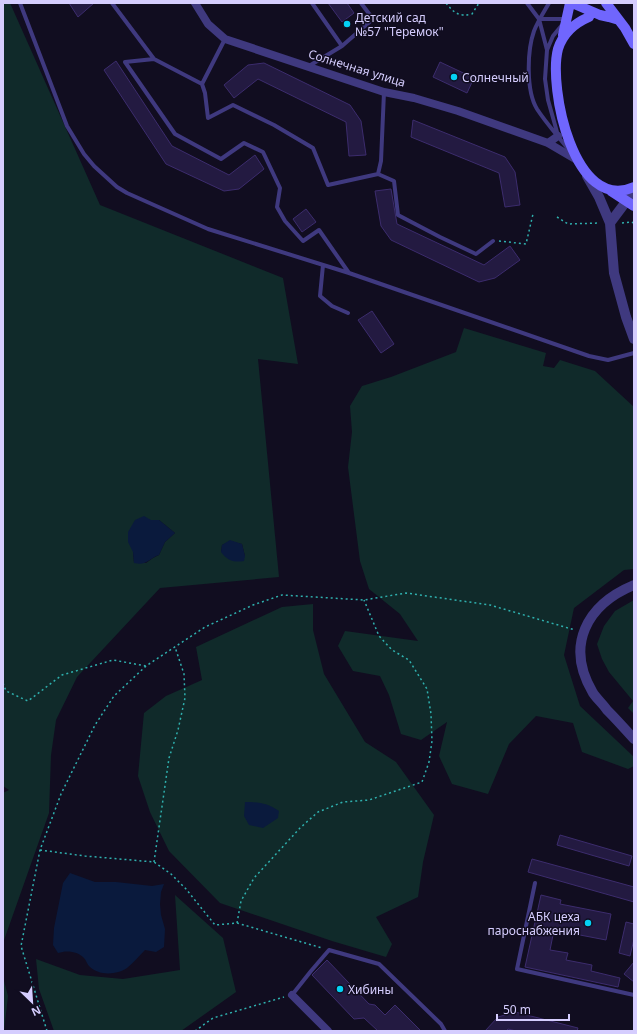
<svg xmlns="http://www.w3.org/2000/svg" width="637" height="1034" font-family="'Noto Sans',sans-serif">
  <rect width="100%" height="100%" fill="#110d20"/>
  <path fill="#102a2a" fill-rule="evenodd" d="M3,3h7l90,202 183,73 15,86 -40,-5 21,218 -119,11 -83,89 -21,43 -5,35 -2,58 -46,130v-150l6,-3 -6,-4zM151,520h8l16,13 -10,9 -6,13 -6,3 -7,5h-12l-1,-11zM230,541l12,3 3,12 -24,-4 1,-7z
    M464,328l82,25 -3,13 11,2 6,-8 35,11 39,36v162l-10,1 -50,38 -10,47 16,51 54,51v9l-6,3 -46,-17 -9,-29 -37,-7 -27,28 -21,50 -36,-10 -13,-28 8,-34 -26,18 -20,-6 -12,-39 -9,-19 -27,-5 -15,-25 7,-15 73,10 -18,-27 -31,-25 -9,-28 -12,-94 4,-35 -2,-26 12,-20 29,-9 65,-25z
    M634,600v114l-6,-6 5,-7 -24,-29 -7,-13 -5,-15 7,-18 11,-15z
    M313,604v26l11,44 41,68 31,20 38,53 -11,47 -5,35 -42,20 16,27 -6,13 -54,-16 -112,-38 -51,-52 -19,-39 -12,-36 6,-63 22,-17 36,-16 -6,-33 86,-40z
    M175,895l48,43 13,54 -55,39h-127l-15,-42 -3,-30 44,16 43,4 57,-9z
    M3,977l5,19 -4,35h-1z"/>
  <path fill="#0a1a3d" d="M144,516l7,4h8l16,13 -10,9 -6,13c-11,4 -12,11 -25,8l-1,-11 -5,-10v-10l7,-12z
    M230,540l12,4 3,12 -1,5c-11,2 -17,-1 -23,-9l1,-7z
    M245,802c13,0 23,1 34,9l-1,7 -15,10 -14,-3 -5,-9z
    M70,873l25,9h21l36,4 12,-2 -3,8 -1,12 1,11 4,14 -1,18 -8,5 -11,-2c-6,6 -12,13 -18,18 -10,7 -29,8 -38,-2 -2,-2 -3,-6 -5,-8 -6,-7 -18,-8 -26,-5l-5,-8 1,-17 9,-45z"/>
  <path fill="#231a41" stroke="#3c2c6d" d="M69,3h25l-16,14z
    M328,3h19l7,10 -12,9z
    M116,61l56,85 57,29 26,-20 9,14 -25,20 -15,2 -58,-27 -62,-94z
    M440,62l34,16 -7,15 -34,-16z
    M264,63l86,42 11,16 5,34 -17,1 -3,-34 -88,-43 -24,19 -10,-13 24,-20z
    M413,120l92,37 10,15 5,33 -15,2 -6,-34 -88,-36z
    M391,189l6,35 87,41 26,-19 10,14 -25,18 -16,4 -88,-42 -10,-14 -6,-35z
    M306,209l10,13 -14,10 -9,-13z
    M372,311l22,33 -13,9 -23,-33z
    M560,835l72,21 -3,10 -72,-21z
    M532,859l102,28v15l-106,-30z
    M541,895l20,5 -1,4 51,10 -5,26 -52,-10 -4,20 18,3 -2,7 26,5 -1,6 29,7 -2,9 -93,-20z
    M626,922l8,2v15l-4,17 -11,-3z
    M327,960l42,44 6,1 10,10 10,-10 26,26h-43l-14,-13 -10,1 -42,-44z
    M634,962v20l-10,-8z
    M515,1012l63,16 -1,3h-61l-8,-2 -2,2h-21l13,-14z"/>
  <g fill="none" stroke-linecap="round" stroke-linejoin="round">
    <path stroke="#2fb0ae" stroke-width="1.5" stroke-dasharray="2 3" stroke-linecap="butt" d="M446,3c8,10 13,14 26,11l7,-11
      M557,217l11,7 31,-1
      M622,223l9,-1 3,1
      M499,241l27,3 7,-30
      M3,683l3,8 22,10 34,-26 51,-15 33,6
      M40,850l45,6 69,6 17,12 15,15 29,36 22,-2 85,25
      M154,862l15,-104 9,-28 7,-32 -1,-24 -9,-27
      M237,923l4,-22 13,-23 46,-50 18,-16 25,-10 26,-2 53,-18 7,-20 3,-21 -1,-27 -4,-25 -18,-29 -17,-10 -13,-14 -15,-36
      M47,1031l-26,-85 19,-96 21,-56 34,-69 19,-29 32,-30 59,-39 48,-22 29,-10 82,5 42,-7 84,12 85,25
      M195,1031l18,-13 71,-21"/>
    <path stroke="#3f397f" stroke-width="4" d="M20,3l47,123 17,28 10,12 23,21 10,6 81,36 141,44 240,83 19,4 26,-7
      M112,3l42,56 48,25 3,9 3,25 25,-13 41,20 39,23 15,37 50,-11
      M312,3l30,43
      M527,3l12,16 8,31 -2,29 3,21 9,32
      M549,3c-5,9 -11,18 -15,28 -7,20 -8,60 3,78 9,14 21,27 31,40
      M539,19h28
      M547,50l6,-14 9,-11
      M154,59l-29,3 50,72 46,25 23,-16 19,9 17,36 -3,19 8,14 18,20 16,-11 30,43
      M309,66l33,-20 31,-27 -12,-16
      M202,84l23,-45
      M384,92l-3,69 -3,13 16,7 4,34 42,22 36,17 17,-13
      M323,265l-3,31 12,10 16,7
      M535,883l-18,86 117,26
      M292,995l19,-24 18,-21 50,14 62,60 4,7"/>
    <path stroke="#3f397f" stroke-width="8" d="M195,3l13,21 17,15 159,53 30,6 44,13 90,32 29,17
      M548,143l10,-7
      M292,995l36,36"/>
    <path stroke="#3f397f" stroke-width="10" d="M587,176l12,21 11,26 4,50 12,44 8,22
      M610,223l24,-32
      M634,585c-48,20 -69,61 -41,108 4,6 10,11 14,17 9,9 18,19 27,29"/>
    <path stroke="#7066fd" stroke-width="10" d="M572,3l28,12 9,2 10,3
      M606,3l19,25 9,16
      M589,17c-14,6 -26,16 -31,32 -10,38 16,165 76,138
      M563,35l7,-32
      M611,191l23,15"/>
  </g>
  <g fill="#04d1f4" stroke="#110d20" stroke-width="1.5">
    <circle cx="347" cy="24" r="4"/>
    <circle cx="454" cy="77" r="4"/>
    <circle cx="588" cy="923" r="4"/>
    <circle cx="340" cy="989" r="4"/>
  </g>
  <g text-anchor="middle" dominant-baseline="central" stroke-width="3" stroke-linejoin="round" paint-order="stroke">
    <g font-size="12" fill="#d5cdfe" stroke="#110d20" text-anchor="start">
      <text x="355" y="17">Детский сад<tspan x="355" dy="14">№57 "Теремок"</tspan></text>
      <text x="462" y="77">Солнечный</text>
      <text x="580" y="916" text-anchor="end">АБК цеха<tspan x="580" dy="14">пароснабжения</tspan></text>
      <text x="348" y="989">Хибины</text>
    </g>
    <g font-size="12" fill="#d5cdfe" stroke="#110d20">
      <text transform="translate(357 68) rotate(17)">Солнечная улица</text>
    </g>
  </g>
  <rect width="637" height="1034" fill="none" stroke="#d5cdfe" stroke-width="8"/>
  <g transform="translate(32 1002) rotate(155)" stroke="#110d20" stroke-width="3" paint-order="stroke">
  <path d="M0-3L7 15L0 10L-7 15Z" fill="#d5cdfe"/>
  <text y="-6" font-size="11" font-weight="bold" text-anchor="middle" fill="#d5cdfe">N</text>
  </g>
  <path d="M497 1014v6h72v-6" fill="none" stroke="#d5cdfe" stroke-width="2"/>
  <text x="503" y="1014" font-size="12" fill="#d5cdfe" stroke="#110d20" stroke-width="3" paint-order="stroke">50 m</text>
</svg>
